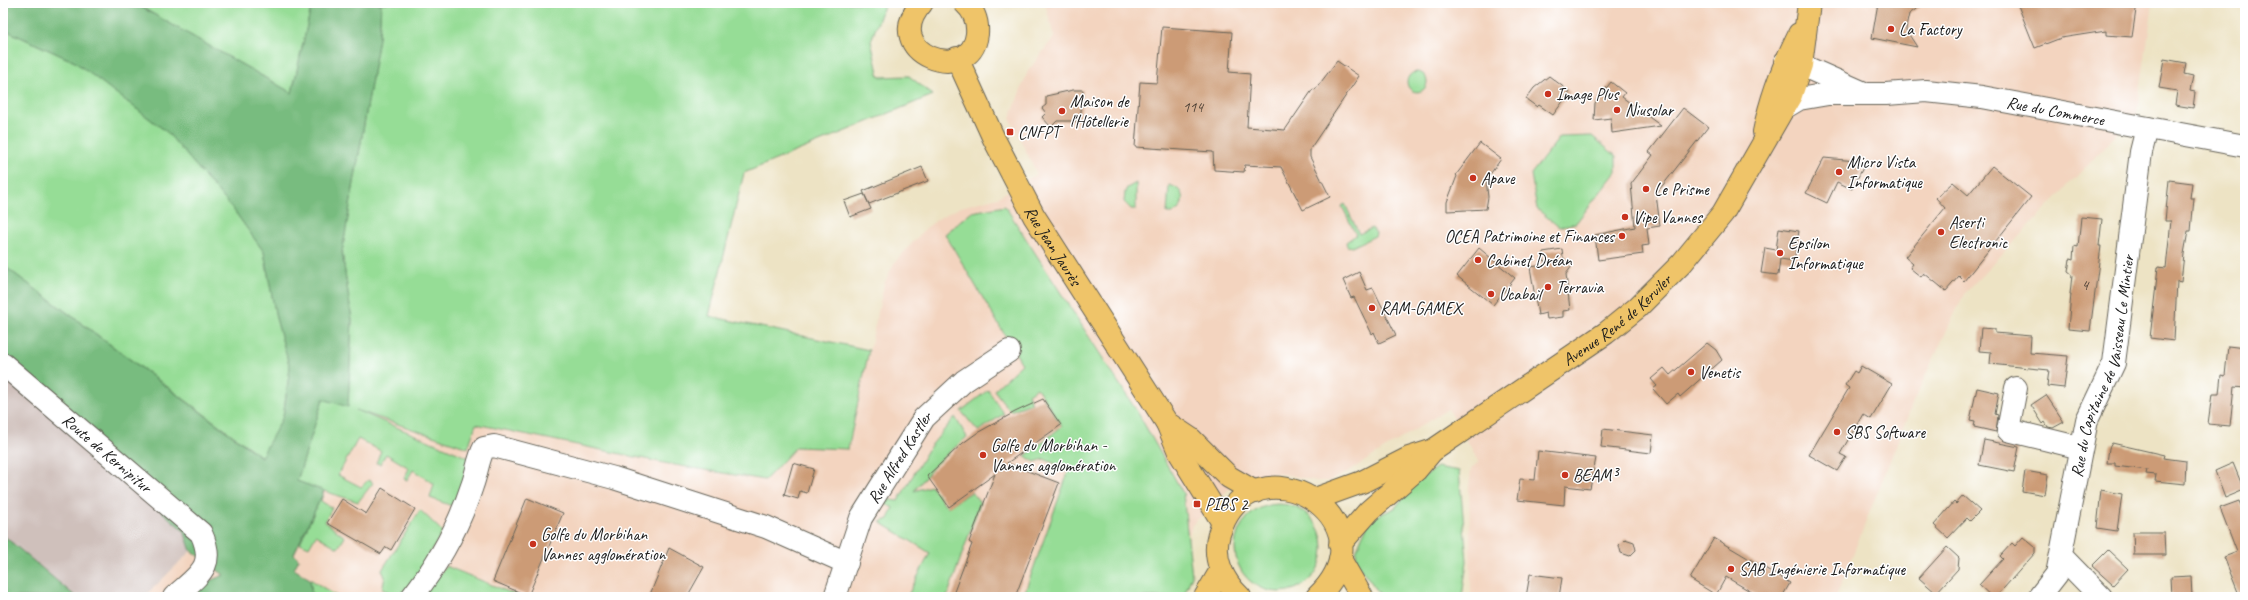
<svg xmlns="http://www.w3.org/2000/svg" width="2248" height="600" font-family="Caveat,sans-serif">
  <rect width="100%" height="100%" fill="#fff"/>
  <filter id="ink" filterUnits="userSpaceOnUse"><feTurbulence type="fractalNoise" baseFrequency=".025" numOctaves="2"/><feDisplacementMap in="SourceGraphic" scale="8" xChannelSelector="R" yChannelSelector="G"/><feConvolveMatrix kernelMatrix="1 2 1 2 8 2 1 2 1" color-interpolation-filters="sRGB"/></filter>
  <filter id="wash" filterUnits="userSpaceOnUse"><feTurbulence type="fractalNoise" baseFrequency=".012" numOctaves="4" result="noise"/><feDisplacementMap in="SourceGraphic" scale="16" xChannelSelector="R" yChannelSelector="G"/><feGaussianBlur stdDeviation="0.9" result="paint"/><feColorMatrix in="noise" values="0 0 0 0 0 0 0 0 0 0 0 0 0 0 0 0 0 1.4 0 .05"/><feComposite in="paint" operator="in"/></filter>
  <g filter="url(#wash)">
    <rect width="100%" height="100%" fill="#ede3c4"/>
    <path fill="#f3d4bf" d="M1045,3h1108l-17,115 -18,15 -154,161 -50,106 -78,197h-365l-2,-110 2,-18 8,-8 -31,-52 -102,64 -17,8h-12l-39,-8 -32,3 -17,13 -37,36 -9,32 -36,40h-835l-2,-18 -16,-10v-14l30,-64 -27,-10 26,-82 144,49 9,-24 193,40 96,16 31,-33 52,2 36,-165 10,-21 32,-35 15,-11 20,-10 37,-10 39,-23 -27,-56 18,-47 26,-34z
      M191,551l33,24 -27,11 3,11h-56z"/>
    <path fill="#cfc0bb" d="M3,374l181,157 7,20 -47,46h-68l-73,-62z"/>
    <path fill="#96dd96" stroke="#597c59" d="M134,3h178l-20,90z
      M381,3h504l-14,38 8,36 30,-1 24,19 -189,78 -35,143 160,34 -21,99 -52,-2 -31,33 -96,-16 -193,-40 -8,24 -112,-38 118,50 -22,46 -22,-8 4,-14 -21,-14 -6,10 -3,-1 5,-11 -23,-14 -6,10 -4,-1 5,-12 -23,-12 -20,36 23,12 7,-7 5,3 -15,19 -34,-11 -3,10 11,7 -7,14 20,15 -7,11 -22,-13 -7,12 -9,-4 24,-52 -27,-10 26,-82 25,7 4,-86 -10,-68 37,-214z
      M3,29l72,33 92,70 66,77 31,43 12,66 14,50 -7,49 -21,40 -259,-192z
      M1407 82a10 10 0 1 1 20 0a10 10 0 1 1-20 0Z
      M1592,136l24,20v16l-40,51 -17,4 -22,-18 -6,-35 29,-37z
      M1136,183v26h-5l-7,-7 1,-10 2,-4z
      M1169,185c13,3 17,13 10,24l-6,4h-6z
      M1345,204l14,30 13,-6 4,5 -1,3 -23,11 -5,-1 -1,-4 10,-7 -14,-29z
      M1005,206l133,207 45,80 9,83 -9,21h-130l-3,-3 -4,3h-23l46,-127 -25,-11 -9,3 -10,-6 37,-30 -25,-38 -9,6 4,9 -22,8 -16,-21 28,-26 -77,-130 27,-22z
      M988,390l16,24 -26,17 -17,-20z
      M955,417l12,20 -31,27 -22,27 17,-5 16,21 25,-15 8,11 -33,94h-40l23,-44 -50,-31 8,-3 5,-11 -10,-6 2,-3 13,2 31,-53z
      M1437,467l22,4 8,90 -5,36h-80l-25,-34 -1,-12 11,-25 10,-10 18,-8 19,-24z
      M1235 548a44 44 0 1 1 88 0a44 44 0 1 1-88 0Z
      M420,510l23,22 -39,65h-5l-17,-8 3,-12 -3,-7z
      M446,566l75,31h-100z
      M310,579l28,18h-26z"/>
    <path fill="#78bc7f" stroke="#4a6c4e" d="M3,3h131l158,90 20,-90h69l-2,35 -37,214 10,68 -4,87 -25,-8 -26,82 27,10 -30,63 5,5 -5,10 16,10 2,18h-112l-4,-11 28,-11 -33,-24 -7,-20 -181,-157v-109l258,192 22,-40 7,-49 -14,-50 -12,-66 -31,-43 -66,-77 -92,-70 -72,-33z
      M3,535l73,62h-73z"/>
    <g id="blocks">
      <path fill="#cc9b76" d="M1878,3h47l-16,11 -2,9 -1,7 11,17 -45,-9z
        M2017,3h120l-5,34 -26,-2v-4l-45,7 -26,10z
        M1162,27l70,5 -3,40 21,2 -3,53 38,3 28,-41 2,1 22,-29 22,15 -49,73v8l20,40 -27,13 -22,-43 -36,-2 -1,7 -30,-2 -1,-18 -78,-5 5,-65 17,1z
        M2164,59l22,4 -2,11 9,2 -3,15 5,1 -2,16 -18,-3 2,-14 -18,-3z
        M1549,76l21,16 -17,23 -14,-10 -2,2 -11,-8 8,-11z
        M1611,82l14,11 -3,4 39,29 -49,7 -1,-15 -17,2 1,-17z
        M1073,90h10l-3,31h-23l-6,6 -9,-10 4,-4 -4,-5 4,-3v-9z
        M1683,108l25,19 -52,67 4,32 -13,2 2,17 -7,1 1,8 -45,6 -3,-25 40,-8 -4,-43 22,-29 -4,-3z
        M1480,143l21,16 -15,21 2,17 -2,12 -39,2v-9l10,-26 -1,-1z
        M1824,158l42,4 -14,27 -15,-7 -10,21 -21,-10z
        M1992,166l39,31 -67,84 -5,-5 -13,15 -22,-18 -3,4 -11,-9 3,-4 -8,-7 40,-49 -9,-10 17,-16 15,13z
        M922,167l6,14 -59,23 -6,-13z
        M2169,180l23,3 -2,15h4l-3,33h-3l-4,23 -3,28 -4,-1 -3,60 -24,-3 8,-71 8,1 5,-47h-6z
        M864,194l7,15 -21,8 -6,-16z
        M2081,217l21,2 -3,27h2l-11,85 -22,-2 3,-35h-1l2,-19 -4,-3 2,-13 3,1 1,-14 4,1z
        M1779,228l20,3 -5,30 -14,-2 -2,16 -17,-2 4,-25 11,2z
        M1479,248l36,30 -22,27 -36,-29z
        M1562,249l1,8 9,9 -6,8 4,36 -7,1v6l-16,2 -1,-6 -8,2 -8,-48 15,-2 -2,-13z
        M1359,272l8,18 6,-2 23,47 -17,8 -5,-11 -2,2 -18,-37 -3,1 -8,-18z
        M1981,328l14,1v4l36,3 -1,17 38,3 -4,32 -17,-2 2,-16 -59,-6 1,-12 -12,-1z
        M1707,343l9,7 6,10 -42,37 -2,-3 -12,10 -13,-15 4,-3 -6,-7 13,-11 6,7z
        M2228,346l17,2v40l-11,-1 -4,39 -22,-2 4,-30h7l2,-19 4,1z
        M1861,366l31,18 -21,35 -8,-5 -23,40 6,3 -9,14 -28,-16 40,-67 -4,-3 9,-14 3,2z
        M1977,388l22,5 -4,21 3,1 -2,17 -22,-5 1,-6 -5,-1z
        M2046,395l18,27 -11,6 -5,-1 -3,-5 -2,2 -12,-19z
        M1043,399l18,26 -54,38 52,20 -44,114h-63l20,-53 -3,-2 26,-68 -46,33 -22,-31 36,-33 14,-10 38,-21z
        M1603,429l50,6 -2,18 -50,-6z
        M1984,440l35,7 -5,25 -35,-7z
        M2112,443l52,12 -1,3 23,3 -1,23 -30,-3 1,-6 -10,-1 1,-4 -32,-4v-3h-8l2,-15z
        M1538,451l58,7 -6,31 -25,-3 -1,19 -47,-5 3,-21 15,1z
        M793,463l21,6 -7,24 -7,-2 -2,8 -14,-4z
        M2233,463l11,27 -19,8 -10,-27z
        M2025,471l23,4 -3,20 -23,-4z
        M382,488l33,21 -24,41 -5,-3 -5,7 -54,-31 15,-24 24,15z
        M2101,490l21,4 -5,37 -20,-3z
        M1963,496l17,15 -10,10 -3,-3 -19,20 -14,-13 20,-23 2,2z
        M527,498l36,15 -35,83 -35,-15z
        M2239,501l6,14v82h-5l-16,-40 13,-5 -17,-44z
        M2133,532h31l1,23h-31z
        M2023,537l12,10v6l-39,44h-4l-13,-12 24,-26 -3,-3 12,-13 3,3z
        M1714,538l76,45 -8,14h-22l-34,-20 -10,18 -26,-16z
        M1625,539l9,3 2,8 -6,6 -9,-3 -2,-8z
        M1947,547l12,11 -1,11 -22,24 -17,-15z
        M669,548l35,19 -17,30h-38z
        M2108,550l20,19 -15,16 -21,-19z
        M1530,574l32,4 -3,19h-33z
        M2191,576l1,21h-20l-1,-20z"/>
    </g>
  </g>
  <g filter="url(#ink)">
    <use href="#blocks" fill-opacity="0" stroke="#656257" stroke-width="1"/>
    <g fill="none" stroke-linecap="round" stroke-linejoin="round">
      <defs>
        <g id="minor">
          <path d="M1785,62l16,3 61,27"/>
          <path id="s1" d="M1784,108l15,-9 29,-5h58l40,-3 56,6 263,49"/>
          <path id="s2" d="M3,364l198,169c16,34 -3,42 -27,64"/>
          <path d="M2016,388l-8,42 73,18"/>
          <path d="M2061,556l40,41"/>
          <path d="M412,597c26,-33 47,-71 60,-111 5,-13 6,-27 12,-38l10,-2 120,32 152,49 81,36"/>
          <path id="s3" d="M835,597l26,-79 63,-100 40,-37 45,-30"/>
          <path id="s4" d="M2039,597l18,-23 30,-154 27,-57 27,-211 6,-24"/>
        </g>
        <g id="major">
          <path d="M922,3c-45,50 49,84 55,31 1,-12 -3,-23 -12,-31"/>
          <path id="s5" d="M957,58l37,81 40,77 133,207 12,29 44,71"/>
          <path d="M1764,132c7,-35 19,-66 35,-98"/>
          <path d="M1167,423l24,16 38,38 26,15"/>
          <path d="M1315,499l47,-17 47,-24 22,-7"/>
          <path id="s6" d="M1340,544l29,-33 47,-41 16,-19 174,-118 31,-25 45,-45 41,-50 68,-118 10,-30 8,-62"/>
          <path d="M1340,559l22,38"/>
          <path d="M1205,597l16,-27"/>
          <path d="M1240,597c-17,-16 -28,-39 -21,-63 32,-102 180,-15 98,63"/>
        </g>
      </defs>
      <use href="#minor" stroke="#656257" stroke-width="24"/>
      <use href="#major" stroke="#656257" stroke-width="24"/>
      <use href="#minor" stroke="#fff" stroke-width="22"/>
      <use href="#major" stroke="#efc469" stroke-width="22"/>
    </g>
  </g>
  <g fill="#c8321e" stroke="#fff" stroke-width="1.5">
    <circle cx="1891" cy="29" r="4"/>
    <circle cx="1548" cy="94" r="4"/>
    <circle cx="1617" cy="110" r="4"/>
    <circle cx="1062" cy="111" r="4"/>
    <rect x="1006" y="128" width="8" height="8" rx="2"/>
    <circle cx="1839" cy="172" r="4"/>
    <circle cx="1473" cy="178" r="4"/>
    <circle cx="1646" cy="189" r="4"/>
    <circle cx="1625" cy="217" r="4"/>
    <circle cx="1941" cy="232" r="4"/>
    <circle cx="1622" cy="236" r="4"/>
    <circle cx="1780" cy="253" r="4"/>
    <circle cx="1478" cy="260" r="4"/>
    <circle cx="1548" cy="287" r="4"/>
    <circle cx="1491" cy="294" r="4"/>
    <circle cx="1372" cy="308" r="4"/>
    <circle cx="1691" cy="372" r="4"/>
    <circle cx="1837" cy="432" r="4"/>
    <circle cx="983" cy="455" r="4"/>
    <circle cx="1565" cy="475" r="4"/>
    <rect x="1193" y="500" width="8" height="8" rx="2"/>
    <circle cx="533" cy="544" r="4"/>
    <circle cx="1731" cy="569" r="4"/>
  </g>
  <g text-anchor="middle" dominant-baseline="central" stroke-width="3" stroke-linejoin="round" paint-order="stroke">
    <g font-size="15" fill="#483c32">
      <text x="1193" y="107">114</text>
      <text x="2085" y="285">4</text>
    </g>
    <g font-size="17" fill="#1c1c1c" stroke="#fff" text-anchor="start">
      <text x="1899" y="29">La Factory</text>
      <text x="1556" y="94">Image Plus</text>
      <text x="1070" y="101">Maison de<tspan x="1070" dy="20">l'Hôtellerie</tspan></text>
      <text x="1625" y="110">Niusolar</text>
      <text x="1018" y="132">CNFPT</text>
      <text x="1847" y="162">Micro Vista<tspan x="1847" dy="20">Informatique</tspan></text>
      <text x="1481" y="178">Apave</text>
      <text x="1654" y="189">Le Prisme</text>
      <text x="1633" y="217">Vipe Vannes</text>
      <text x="1949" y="222">Aserti<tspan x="1949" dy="20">Electronic</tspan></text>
      <text x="1614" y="236" text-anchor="end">OCEA Patrimoine et Finances</text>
      <text x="1788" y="243">Epsilon<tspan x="1788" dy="20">Informatique</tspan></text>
      <text x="1486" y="260">Cabinet Dréan</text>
      <text x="1556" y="287">Terravia</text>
      <text x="1499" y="294">Ucabail</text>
      <text x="1380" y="308">RAM-GAMEX</text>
      <text x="1699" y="372">Venetis</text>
      <text x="1845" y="432">SBS Software</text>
      <text x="991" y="445">Golfe du Morbihan -<tspan x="991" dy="20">Vannes agglomération</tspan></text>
      <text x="1573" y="475">BEAM³</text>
      <text x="1205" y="504">PIBS 2</text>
      <text x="541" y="534">Golfe du Morbihan<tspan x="541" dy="20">Vannes agglomération</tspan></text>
      <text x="1739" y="569">SAB Ingénierie Informatique</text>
    </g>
    <g font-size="17" fill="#1c1c1c" stroke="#fff">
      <text stroke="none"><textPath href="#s1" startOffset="276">Rue du Commerce</textPath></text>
      <text stroke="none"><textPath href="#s5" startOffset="211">Rue Jean Jaurès</textPath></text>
      <text stroke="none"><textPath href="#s6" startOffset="358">Avenue René de Kerviler</textPath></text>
      <text stroke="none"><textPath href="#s4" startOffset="243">Rue du Capitaine de Vaisseau Le Mintier</textPath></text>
      <text stroke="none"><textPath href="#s2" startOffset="137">Route de Kernipitur</textPath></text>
      <text stroke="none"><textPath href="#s3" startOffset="155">Rue Alfred Kastler</textPath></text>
    </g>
  </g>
  <rect width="2248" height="600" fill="none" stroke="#fff" stroke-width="16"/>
</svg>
